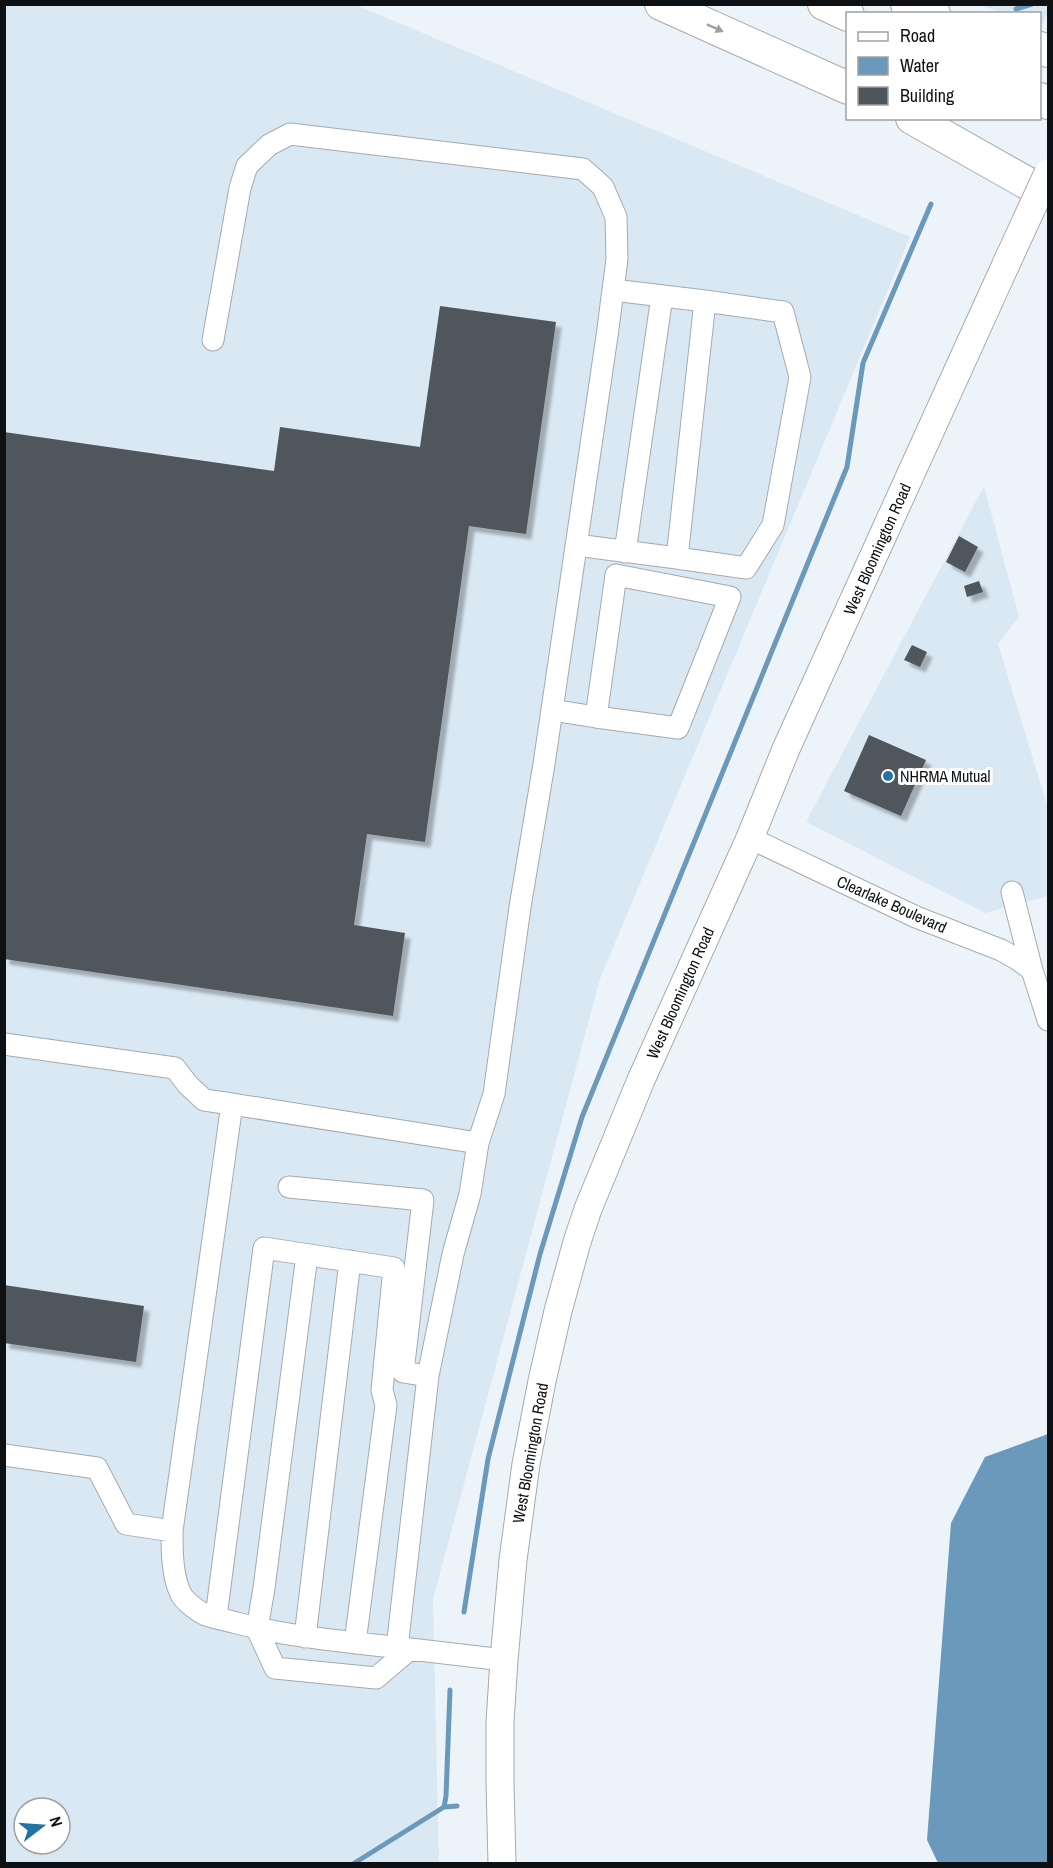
<svg xmlns="http://www.w3.org/2000/svg" width="1053" height="1868" font-family="'Archivo Narrow',sans-serif">
  <defs>
    <filter id="shadow"><feDropShadow dx="5.5" dy="5.5" stdDeviation="1.5" flood-color="#0004"/></filter>
  </defs>
  <rect width="100%" height="100%" fill="#ecf4fa"/>
  <path fill="#dae8f3" fill-rule="evenodd" d="M5,5h351l554,232 -310,742 -167,620 6,264 -434,1zM24,1808h36v36h-36z
    M980,5h68v7l-7,16 -1,-14 -37,-1z
    M984,486l35,131 -21,27 50,164v88l-63,17 -179,-91z"/>
  <path fill="#6b99bb" d="M1048,1434v429h-110l-11,-23 24,-317 34,-66z"/>
  <g fill="none" stroke-linecap="round" stroke-linejoin="round">
    <path stroke="#6b99bb" stroke-width="5" d="M1016,9l16,-5
      M464,1612l24,-153 52,-205 42,-137 265,-650 16,-104 68,-159
      M444,1807l2,-11 4,-106
      M353,1864l91,-57 13,-1"/>
  </g>
  <path fill="#4f565b" filter="url(#shadow)" d="M440,306l116,16 -30,212 -57,-8 -44,316 -58,-8 -13,91 51,8 -12,83 -389,-57v-527l270,39 6,-44 140,20z
    M959,536l19,11 -13,25 -19,-10z
    M979,581l4,11 -16,5 -3,-11z
    M912,645l15,7 -7,15 -16,-7z
    M869,735l57,25 -25,56 -57,-25z
    M4,1285l140,21 -8,56 -132,-19z"/>
  <g fill="none" stroke-linecap="round" stroke-linejoin="round">
    <defs>
      <path id="minor" d="M213,340l27,-152 7,-22 22,-21 21,-11 293,35 20,18 13,30 1,42 -10,77 -63,428 -24,143 -26,187 -16,49
        M576,545l101,13 28,-257 -92,-11
        M625,552l37,-256
        M677,558l69,10 27,-43 27,-148 -17,-65 -78,-11
        M552,710l44,7 20,-142 114,22 -52,131 -82,-11
        M750,838l166,79 85,33 16,9 15,11 16,50
        M1012,892l20,78
        M4,1044l171,24 13,17 16,15 28,4
        M289,1187l134,13 -20,172 25,4
        M307,1255l-43,333 -7,41 18,39 101,10 34,-29
        M4,1455l93,13 29,56 46,7
        M216,1617l48,-369 130,20 -12,122 4,15 -31,238
        M305,1637l45,-376
        M397,1648l31,-272 25,-122 17,-60 8,-51 -246,-39 -60,427c0,19 0,46 9,63 3,7 18,18 25,21 9,3 20,5 31,8 56,15 115,19 173,26l94,11"/>
      <path id="major" d="M502,1864l-2,-81v-61l4,-62 9,-100 13,-96 16,-83 16,-70 19,-69 11,-33 53,-129 109,-242 36,-89 221,-487"/>
      <path id="highway" d="M661,4l187,84
        M824,4l24,11
        M907,4l27,10
        M1040,48l8,3
        M1040,99l8,4
        M912,118l136,77"/>
    </defs>
    <use href="#minor" stroke="#a3abb1" stroke-width="23"/>
    <use href="#major" stroke="#a3abb1" stroke-width="29"/>
    <use href="#highway" stroke="#a3abb1" stroke-width="34"/>
    <use href="#minor" stroke="#fff" stroke-width="21"/>
    <use href="#major" stroke="#fff" stroke-width="27"/>
    <use href="#highway" stroke="#fff" stroke-width="32"/>
    <defs>
      <path id="major-bridge" d="M1007,262l41,-89"/>
    </defs>
    <use href="#major-bridge" stroke="#a3abb1" stroke-width="29" stroke-linecap="butt"/>
    <use href="#major-bridge" stroke="#fff" stroke-width="27"/>
  </g>
  <defs><path id="oneway-solid" d="M-6-.8H1V-3.2L6.5 0L1 3.2V.8H-6Z" transform="scale(1.5)"/></defs>
  <use fill="#9fa0a1" href="#oneway-solid" transform="translate(715 28) rotate(24)"/>
  <circle fill="#2373a4" stroke="#fff" stroke-width="2" cx="888" cy="776" r="6"/>
  <g text-anchor="middle" dominant-baseline="central" stroke-width="6" stroke-linejoin="round" paint-order="stroke">
    <g font-size="16" fill="#0e1113" stroke="#fff">
      <text transform="translate(877 549) rotate(-66)">West Bloomington Road</text>
      <text transform="translate(892 904) rotate(24)">Clearlake Boulevard</text>
      <text transform="translate(680 993) rotate(-66)">West Bloomington Road</text>
      <text transform="translate(530 1453) rotate(-80)">West Bloomington Road</text>
    </g>
    <g font-size="16" fill="#0e1113" stroke="#fff" text-anchor="start">
      <text x="900" y="776">NHRMA Mutual</text>
    </g>
  </g>
  <rect width="1053" height="1868" fill="none" stroke="#0e1113" stroke-width="12"/>
  <rect x="846" y="12" width="195" height="108" fill="#ffffff" stroke="#9fa0a1" stroke-width="1.5"/>
  <rect x="858" y="32" width="30" height="9" fill="#ffffff" stroke="#9fa0a1" stroke-width="1.5"/>
  <text x="900" y="42" font-size="18" fill="#0e1113">Road</text>
  <rect x="858" y="57" width="30" height="18" fill="#6b99bb" stroke="#9fa0a1" stroke-width="1.5"/>
  <text x="900" y="72" font-size="18" fill="#0e1113">Water</text>
  <rect x="858" y="87" width="30" height="18" fill="#4f565b" stroke="#9fa0a1" stroke-width="1.5"/>
  <text x="900" y="102" font-size="18" fill="#0e1113">Building</text>
  <g transform="translate(42 1826) rotate(73)"><circle r="28" fill="#ffffff" stroke="#9fa0a1" stroke-width="1.5"/>
  <path d="M0-4.5L10 22L0 15L-10 22Z" fill="#2373a4"/>
  <text y="-9" font-size="16" font-weight="bold" text-anchor="middle" fill="#0e1113">N</text>
  </g>
</svg>
